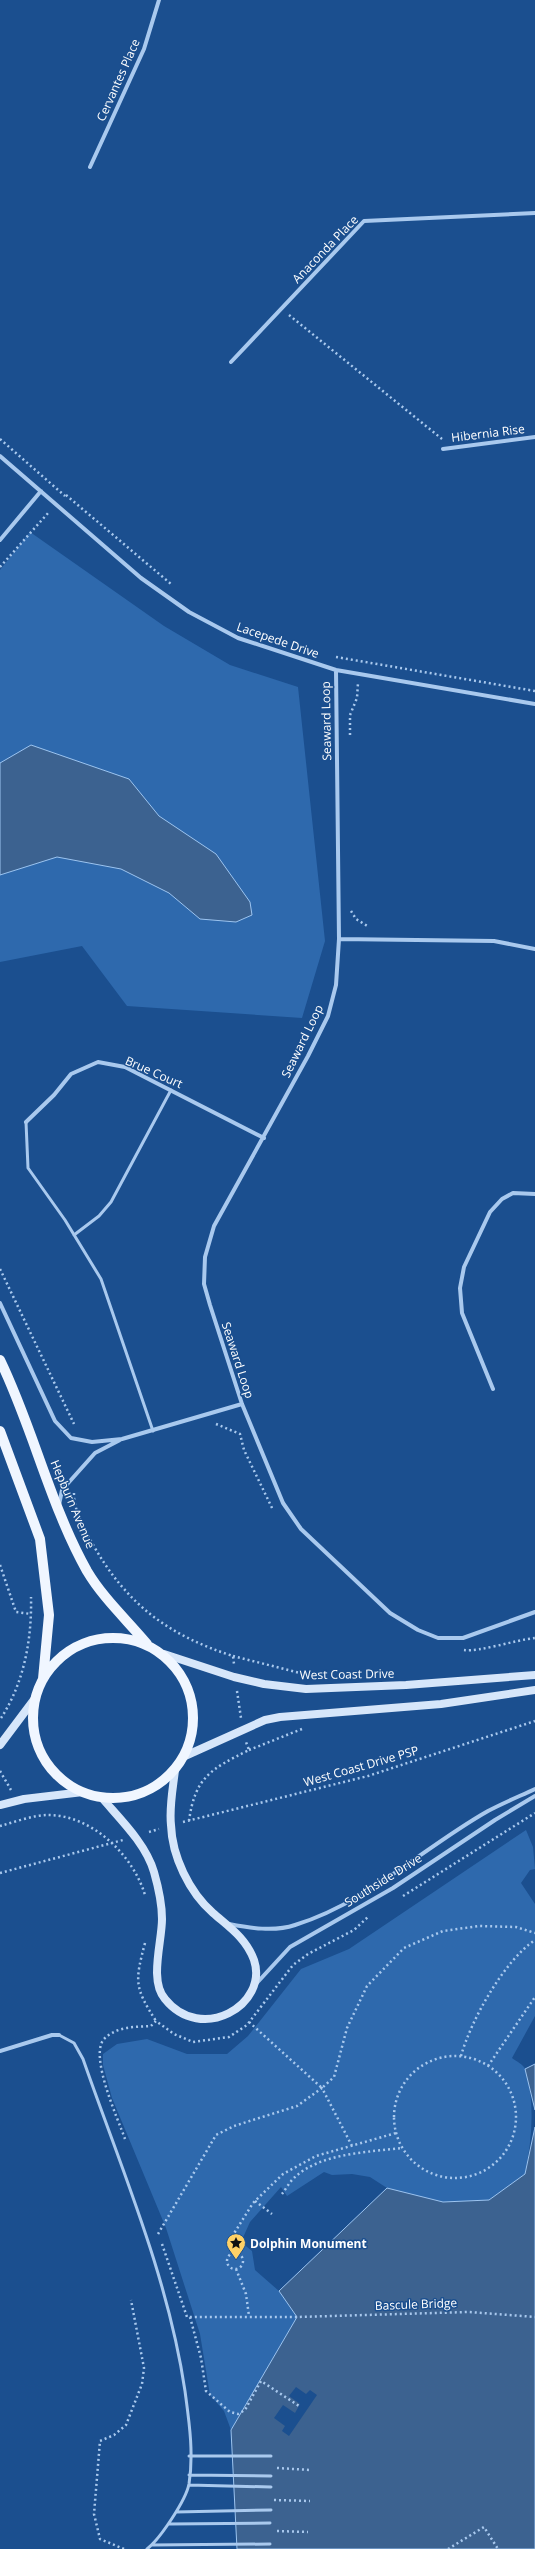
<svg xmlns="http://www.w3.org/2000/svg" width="535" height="2549" font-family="'Open Sans',sans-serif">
  <rect width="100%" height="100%" fill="#1b4f8f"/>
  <path fill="#2e69ad" d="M30,532l134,94 66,39 68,22 27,254 -23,77 -175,-12 -45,-60 -82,16v-392z
    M526,1830l7,17 2,22 -5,1 -9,13 14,21v112l-23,42c4,3 12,7 14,12 9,35 6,69 -1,104l-36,27 -46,1 -56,-14 -17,-11 -18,-3 -20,1 -8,-3 -37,24 -6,-9 -31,35 -9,20 11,9 3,19 24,21 18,26 -66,113 -7,-19 -14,-16 -10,-61 -34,-106 -54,-130 -9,-33v-11l14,-10 30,-5 40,15h40l21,-18 53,-67 48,-20z"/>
  <path fill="#3c6290" stroke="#9cc4f0" d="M31,745l98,34 30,37 57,38 34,48 2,13 -16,7 -36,-3 -31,-26 -48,-24 -64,-12 -57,18v-112z
    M535,2064v46l-10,-41z
    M535,2127v422h-298l-6,-119 66,-113 -18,-26 108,-103 56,14 46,-2 36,-26z"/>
  <path fill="#1b4f8f" d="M296,2387l10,7 4,-4 7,5 -28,41 -7,-5 3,-5 -11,-8 9,-13 12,8 5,-9 -11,-8z"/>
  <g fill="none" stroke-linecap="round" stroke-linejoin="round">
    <path stroke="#a9c9ee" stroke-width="2.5" stroke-dasharray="2 3" stroke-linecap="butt" d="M289,315l153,124
      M0,439l65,57
      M66,495l105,89
      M0,567l49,-55
      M336,657l199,34
      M350,735v-20l7,-17 1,-15
      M351,911l5,8 13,8
      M0,1269l74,155
      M216,1424l24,10 4,16 29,60
      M74,1493c-1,15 10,35 17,48 34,62 76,94 142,115l1,8
      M0,1565l16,47 15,2
      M464,1650c16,2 51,-10 71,-12
      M233,1656l71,18
      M237,1691l4,27
      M1,1718c23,-35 31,-79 30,-121
      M249,1750l53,-21
      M0,1771l11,19
      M189,1821c6,-44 22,-52 60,-71l-3,-8
      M183,1822l185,-46 167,-55
      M0,1826c15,-4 33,-11 48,-11 44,0 85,40 97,80
      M149,1832l10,-3
      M0,1873l123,-33
      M403,1896l132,-83
      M145,1943c-10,38 -11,44 11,78
      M249,2022l73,66 12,-11 13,-49 20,-42 37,-38 39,-17 36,-5 37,1 19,6
      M461,2056c10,-36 43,-95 74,-116
      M394 2117a61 61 0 1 1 122 0a61 61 0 1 1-122 0Z
      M488,2066l47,-69
      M125,2139c-7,-20 -36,-83 -21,-100 13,-13 31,-12 47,-13l5,-5 18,13 19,8 36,-5 18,-12 46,-60 15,-11 46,-24 15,-14
      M282,2194c4,-5 8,-13 13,-17 26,-24 74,-25 107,-29
      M255,2201l17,13
      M158,2234l58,-99 18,-9 63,-20 25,-18 30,58
      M162,2244l25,73h110l172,-5 66,5
      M234,2252l-1,-17 20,-32 30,-29 33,-18 80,-23
      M227 2261a8 8 0 1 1 16 0a8 8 0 1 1-16 0Z
      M236,2269l10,25 3,22
      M190,2317l11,41 5,33 24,21 8,2 7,-4 16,-29 38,25
      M277,2468l34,2
      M274,2500l36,1
      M277,2531l31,1
      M124,2549l-24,-10 -6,-25 6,-73 14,-6 12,-10 16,-41 2,-16 -13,-68
      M448,2549l36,-22 14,22"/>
    <path stroke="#a9c9ee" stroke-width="3" d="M26,1122l2,46 37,52 36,59 52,152
      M74,1235l25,-19 12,-14 60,-112
      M59,2035l15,8 9,16c38,109 85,217 102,332 4,30 9,62 4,93 -3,16 -29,55 -42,65
      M189,2456h82
      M189,2475l82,1
      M189,2485l82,2
      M176,2512l95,-2
      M169,2524l101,-1
      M152,2545l118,-1"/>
    <path stroke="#a9c9ee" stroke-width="4" d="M90,167l54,-118 15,-49
      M231,362l133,-141 171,-8
      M443,449l92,-12
      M0,456l141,122 48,34 49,26 98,32 199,34
      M0,540l41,-49
      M336,670l3,269 -3,46 -8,31 -20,40 -94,170 -9,31 -1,27 6,21 32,99 41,99 18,26 89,84 28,17 20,8h25l72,-26
      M339,939l155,2 41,8
      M26,1122l28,-27 17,-21 27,-12 27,5 139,71
      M0,1303l55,118 16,17 21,4 30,-3 120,-35
      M493,1389l-31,-76 -2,-25 4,-21 26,-55 12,-13 11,-6 22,1
      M59,1505l3,-15 33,-37 25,-13
      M229,1924c21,4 45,8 66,1 72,-22 129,-78 193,-114 15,-8 32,-15 47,-22
      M255,1985l35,-38 103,-59 102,-68 40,-24
      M0,2051l52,-16h7"/>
    <path stroke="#d6e6fa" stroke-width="8" d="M164,1654l70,23 30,7 42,5 100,-4 129,-10
      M0,1745l36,-48
      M185,1756l80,-36 15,-3 161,-13 94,-14
      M102,1798c18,21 44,46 52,74 4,14 8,32 8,47 0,23 -13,62 3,80 36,45 104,6 89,-39 -8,-22 -25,-33 -41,-47 -24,-21 -41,-57 -42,-88 -2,-18 2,-37 4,-55
      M0,1805l24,-6 59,-7"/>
    <path stroke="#f0f6ff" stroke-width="10" d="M0,1360c33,68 50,145 87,211 16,27 40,49 60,73
      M0,1431l40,108 9,76 -6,64
      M33 1718a80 80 0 1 1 160 0a80 80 0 1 1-160 0Z"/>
  </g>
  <defs>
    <symbol id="sight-pin" viewBox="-11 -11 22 30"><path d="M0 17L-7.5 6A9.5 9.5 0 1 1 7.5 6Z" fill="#ffd166" stroke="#1b4f8f"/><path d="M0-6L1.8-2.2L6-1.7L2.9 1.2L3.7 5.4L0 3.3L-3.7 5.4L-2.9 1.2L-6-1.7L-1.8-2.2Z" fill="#111"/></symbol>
  </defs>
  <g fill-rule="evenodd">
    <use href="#sight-pin" x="225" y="2232" width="22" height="30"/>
  </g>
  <g text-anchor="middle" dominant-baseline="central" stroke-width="3" stroke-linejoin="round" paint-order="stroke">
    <g font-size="12" fill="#fff" stroke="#1b4f8f">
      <text transform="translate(118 80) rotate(-66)">Cervantes Place</text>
      <text transform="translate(325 249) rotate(-46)">Anaconda Place</text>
      <text transform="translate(488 433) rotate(-7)">Hibernia Rise</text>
      <text transform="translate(278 640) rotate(19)">Lacepede Drive</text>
      <text transform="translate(326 721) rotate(-91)">Seaward Loop</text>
      <text transform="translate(302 1041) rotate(-64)">Seaward Loop</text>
      <text transform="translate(154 1072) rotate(24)">Brue Court</text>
      <text transform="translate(238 1360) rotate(72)">Seaward Loop</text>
      <text transform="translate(73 1504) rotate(67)">Hepburn Avenue</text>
      <text transform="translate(347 1674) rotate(-1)">West Coast Drive</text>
      <text transform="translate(361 1766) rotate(-16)">West Coast Drive PSP</text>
      <text transform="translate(383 1880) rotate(-32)">Southside Drive</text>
      <text transform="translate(416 2304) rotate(-2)">Bascule Bridge</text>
    </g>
    <g font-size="12" font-weight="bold" fill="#fff" stroke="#1b4f8f" text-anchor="start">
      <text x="250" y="2243">Dolphin Monument</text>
    </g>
  </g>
</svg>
